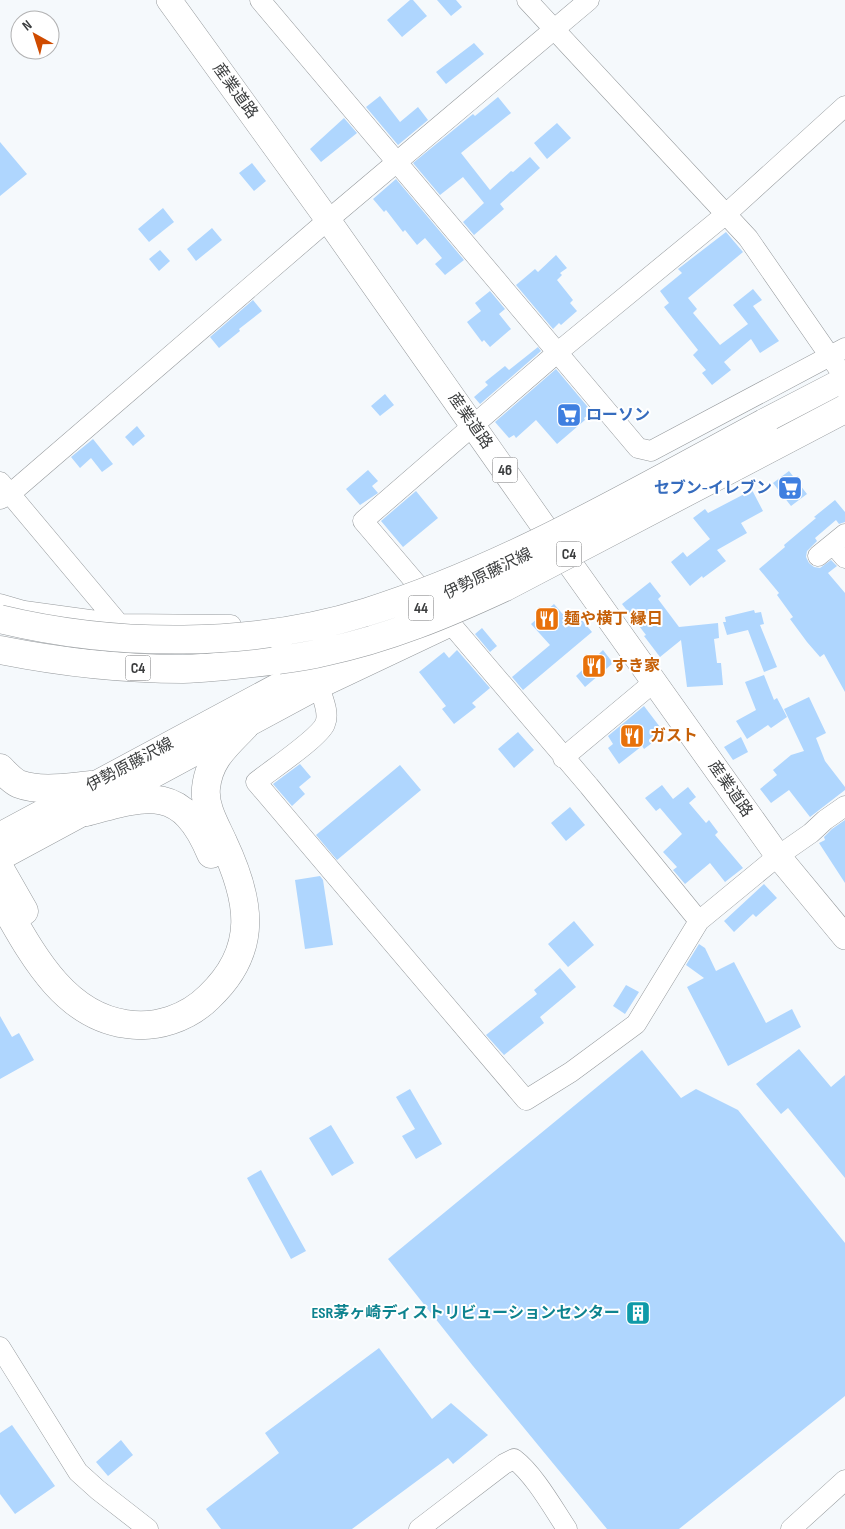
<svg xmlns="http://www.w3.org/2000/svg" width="845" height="1529" font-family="'Sofia Sans Condensed','Noto Sans JP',sans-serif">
  <rect width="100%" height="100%" fill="#f5f9fc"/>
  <path fill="#afd6fe" d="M410,0h3l14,16 -25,21 -15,-17z
    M437,0h19l6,7 -11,9z
    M474,43l10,11 -38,30 -10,-12z
    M380,96l20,26 18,-15 10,13 -30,25 -32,-38z
    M498,97l13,16 -50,40 29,37 21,-19 2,1 17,-15 10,11 -40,36 4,5 -30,26 -11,-13 21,-19 -21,-26 -23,18 -27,-32 60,-49 2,2z
    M344,118l13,15 -36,29 -11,-13z
    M557,123l14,15 -24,21 -13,-16z
    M0,142l27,32 -27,22z
    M252,163l14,18 -12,10 -15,-18z
    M396,179l68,81 -19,15 -10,-11 7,-6 -17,-20 -8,7 -12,-15 -2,2 -17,-22 -2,2 -11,-13z
    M163,208l11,14 -25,20 -11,-13z
    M212,228l10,12 -26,21 -9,-12z
    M726,232l17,20 -55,46 9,11 -4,4 27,32 28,-21 -15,-19 20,-16 9,11 -9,6 26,35 -19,12 -9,-14 -27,23 7,8 -19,15 -10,-12 4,-3 -13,-15 5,-5 -34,-43 5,-4 -9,-12 22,-18 -4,-4z
    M160,250l10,11 -11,10 -10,-12z
    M556,255l11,13 -7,5 2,2 -5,5 16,20 -3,3 7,8 -16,14 -2,-2 -6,6 -37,-44 19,-16 3,3z
    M490,291l15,18 -6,5 12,15 -21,18 -6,-7 -2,2 -15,-20 14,-11 -6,-8z
    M253,300l9,11 -23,18 1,2 -21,17 -9,-11z
    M538,347l3,4 -61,53 -6,-7 14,-12 -3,-3 20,-16 4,4z
    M556,369l36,43 -8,6 1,2 -28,24 -21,-24 -20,18 -2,-3 -5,3 -14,-16z
    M385,394l9,11 -14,11 -9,-10z
    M137,426l8,10 -12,10 -8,-9z
    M93,439l20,25 -11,8 -11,-14 -11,10 -9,-11z
    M368,470l10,11 -6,5 6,7 -18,12 -14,-16z
    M789,471l18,23 -16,12 -18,-23z
    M752,490l11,21 -22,12 6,10 -30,17 9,11 -23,17 -1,-2 -12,10 -19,-24 12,-10 4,5 23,-18 -17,-21 12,-9 3,4z
    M416,491l22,27 -35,29 -22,-26z
    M835,500l10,12v10l-6,2 -3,-4 -21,18 2,3 -10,10 -1,6 3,6 5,4 6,1 11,-8 6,6 -9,7 17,20v99l-21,-38 -4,3 -13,-15 -17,-23 3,-2 -16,-22 2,-2 -20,-24 26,-22 -1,-2 32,-27 -2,-1z
    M650,582l11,14 -3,3 21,28 39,-4 1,15 -5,1 3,24h4l2,22 -36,2 -6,-47 -21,17 -16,-21 2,-1 -24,-31z
    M554,604l19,22 8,-7 11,13 -69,58 -11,-13 38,-32 -19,-21z
    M754,610l1,3 6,-1 3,12 -4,1 17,42 -13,5 -16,-42 -21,5 -4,-13h3l-1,-5z
    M482,628l15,18 -7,6 -15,-18z
    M457,650l33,38 -18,15 4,4 -22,17 -12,-15 4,-3 -27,-34 25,-20 5,6z
    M603,650l10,13 -28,24 -9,-11z
    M764,675l10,25 3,-2 10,19 -16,11 -3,-3 -21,14 -11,-18 20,-11 -11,-28z
    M809,697l17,36 -10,5 9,23 20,26v3l-35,27 -21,-27 -18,13 -11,-14 17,-14 -4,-5 18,-15 13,-4 -20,-42z
    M644,706l19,25 -8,7 1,2 -12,9 -2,-3 -23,18 -11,-16 5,-4 -5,-8z
    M518,732l16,18 -20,18 -16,-19z
    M741,737l7,15 -15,8 -9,-13z
    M300,764l11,13 -12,10 6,7 -13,12 -19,-22z
    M400,765l21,25 -84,70 -21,-25z
    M662,785l11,14 15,-12 8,10 -7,6 17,20 3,-3 9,12 -3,3 28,33 -18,14 -15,-19 -25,21 -12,-14 4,-3 -14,-15 19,-18 -22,-26 -4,3 -11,-13z
    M570,807l15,18 -19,16 -15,-18z
    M845,820v63l-26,-40 6,-3 -1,-3 8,-8z
    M320,876l3,4 10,65 -28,4 -10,-69z
    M764,884l13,14 -21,19 -3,-3 -19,18 -10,-11z
    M574,921l20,24 -26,22 -20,-23z
    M699,944l6,4 11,23 18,-9 32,61 26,-14 9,18 -73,39 -41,-79 17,-9 -18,-13z
    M560,968l16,19 -36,30 4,6 -40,32 -18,-20 51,-41 -3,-4z
    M626,985l13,7 -14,22 -12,-8z
    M0,1016l12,21 7,-4 15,27 -34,19z
    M799,1049l32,38 14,-12v103l-57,-70 -7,6 -25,-30z
    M642,1050l39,48 15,-9 42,21 107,133v153l-166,133h-72l-134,-163 -85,-107z
    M410,1089l32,55 -26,15 -14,-23 13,-7 -19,-32z
    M331,1125l23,38 -22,13 -23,-38z
    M261,1170l45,81 -15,8 -44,-81z
    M379,1348l53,71 19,-16 37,32 -35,29 -5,-6 -96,71h-131l-15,-20 73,-56 -14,-20z
    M12,1425l43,61 -40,28 -15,-20v-61z
    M121,1440l12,15 -25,21 -12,-14z"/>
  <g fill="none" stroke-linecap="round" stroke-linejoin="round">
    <defs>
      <path id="minor" d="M260,0l378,448 13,3 194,-103
        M527,0l221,238 97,140
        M0,482l119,142
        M0,499l10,-5 318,-274 261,-220
        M833,544l12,14
        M818,556l27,-22
        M0,604l24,7 95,13 112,1
        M319,686c3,11 11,27 6,38 -6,14 -54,46 -69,58l270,318 45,-28 65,-48 63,-103 79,-65 33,-23 14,-13 20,-14
        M563,758l91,-76
        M699,921l-110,-135 -226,-265 195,-169 168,-138 119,-108
        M0,1347l78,125 20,18 50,39
        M419,1529l85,-65 10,-5c20,15 39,49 53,70
        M791,1529l54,-49"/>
      <path id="major" d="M169,0l159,220 240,341 210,295 67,81
        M0,835l337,-181
        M0,858l319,-172 131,-62"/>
      <path id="highway" d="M764,423l81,-42
        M0,650c60,12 121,19 183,19 31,-1 63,-5 95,-9
        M0,768c6,6 12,13 19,16 21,8 50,3 72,1
        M86,812c62,-17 96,-28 125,42
        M0,869l24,42
        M0,898c29,50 61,117 126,126 30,5 62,-6 83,-27 51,-48 41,-98 14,-155 -7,-16 -19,-35 -17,-54 3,-29 20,-42 39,-62"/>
    </defs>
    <use href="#minor" stroke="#969a9d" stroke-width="21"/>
    <use href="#major" stroke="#969a9d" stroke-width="26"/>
    <use href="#highway" stroke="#969a9d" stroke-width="29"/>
    <use href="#minor" stroke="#fff" stroke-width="20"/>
    <use href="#major" stroke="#fff" stroke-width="25"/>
    <use href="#highway" stroke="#fff" stroke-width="28"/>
    <defs>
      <path id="highway-bridge" d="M0,619c116,28 252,29 367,-7 140,-44 268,-120 397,-189
        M278,660c15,-2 31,-4 46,-8 63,-13 123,-38 181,-65l340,-178"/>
    </defs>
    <use href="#highway-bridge" stroke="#969a9d" stroke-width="29" stroke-linecap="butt"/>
    <use href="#highway-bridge" stroke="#fff" stroke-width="28"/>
  </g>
  <defs>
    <symbol id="supermarket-square" viewBox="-11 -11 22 22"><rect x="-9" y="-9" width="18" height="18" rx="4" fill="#3f7fe0" stroke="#fff"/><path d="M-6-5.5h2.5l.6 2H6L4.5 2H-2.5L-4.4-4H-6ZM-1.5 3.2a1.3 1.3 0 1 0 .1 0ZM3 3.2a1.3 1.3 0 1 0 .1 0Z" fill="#fff"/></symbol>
    <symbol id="restaurant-square" viewBox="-11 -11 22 22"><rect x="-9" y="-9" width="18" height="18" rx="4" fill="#e8710a" stroke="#fff"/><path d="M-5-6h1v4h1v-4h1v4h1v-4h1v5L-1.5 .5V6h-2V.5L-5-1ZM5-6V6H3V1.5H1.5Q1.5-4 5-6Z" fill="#fff"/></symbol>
    <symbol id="building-square" viewBox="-11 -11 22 22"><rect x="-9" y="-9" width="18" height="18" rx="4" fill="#0f9aa8" stroke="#fff"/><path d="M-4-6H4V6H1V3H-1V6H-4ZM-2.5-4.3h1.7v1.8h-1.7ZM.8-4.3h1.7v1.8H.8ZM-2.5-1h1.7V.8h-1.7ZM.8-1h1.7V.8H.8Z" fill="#fff"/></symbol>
  </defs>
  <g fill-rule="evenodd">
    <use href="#supermarket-square" x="555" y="401" width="28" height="28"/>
    <use href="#supermarket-square" x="776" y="474" width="28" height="28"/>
    <use href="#restaurant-square" x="533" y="605" width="28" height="28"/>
    <use href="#restaurant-square" x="580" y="652" width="28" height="28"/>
    <use href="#restaurant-square" x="618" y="722" width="28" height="28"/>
    <use href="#building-square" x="624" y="1299" width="28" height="28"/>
  </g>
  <g text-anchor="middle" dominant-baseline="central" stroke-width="4" stroke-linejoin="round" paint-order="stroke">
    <g fill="#fff" stroke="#767778" stroke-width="1">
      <rect x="492.5" y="457.5" width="25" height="25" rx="4"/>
      <rect x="556.5" y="541.5" width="25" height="25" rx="4"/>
      <rect x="408.5" y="595.5" width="25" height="25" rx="4"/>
      <rect x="125.5" y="655.5" width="25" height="25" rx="4"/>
    </g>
    <g font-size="15" font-weight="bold" fill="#3b3d3e">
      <text x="505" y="470">46</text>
      <text x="569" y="554">C4</text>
      <text x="421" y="608">44</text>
      <text x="138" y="668">C4</text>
    </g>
    <g font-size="16" fill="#3b3d3e" stroke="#fff">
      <text transform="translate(235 91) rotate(54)">産業道路</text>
      <text transform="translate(470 421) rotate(55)">産業道路</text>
      <text transform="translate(488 574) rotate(-26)">伊勢原藤沢線</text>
      <text transform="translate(130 765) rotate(-28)">伊勢原藤沢線</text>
      <text transform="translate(730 789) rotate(55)">産業道路</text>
    </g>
    <g font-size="16" font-weight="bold" fill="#366cbe" stroke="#fff" text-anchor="start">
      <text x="586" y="415">ローソン</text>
      <text x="772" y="488" text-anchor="end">セブン-イレブン</text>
    </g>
    <g font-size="16" font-weight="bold" fill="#c56008" stroke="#fff" text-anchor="start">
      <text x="564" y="619">麺や横丁 縁日</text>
      <text x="612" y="666">すき家</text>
      <text x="650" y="736">ガスト</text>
    </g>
    <g font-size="16" font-weight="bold" fill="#0d838f" stroke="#fff" text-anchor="end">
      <text x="620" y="1313">ESR茅ヶ崎ディストリビューションセンター</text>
    </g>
  </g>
  <g transform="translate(35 35) rotate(321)"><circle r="24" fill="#ffffff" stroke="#b1b1b2"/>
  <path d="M0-4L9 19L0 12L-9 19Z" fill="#cf4b00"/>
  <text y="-8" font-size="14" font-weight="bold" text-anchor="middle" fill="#3b3d3e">N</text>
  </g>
</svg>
